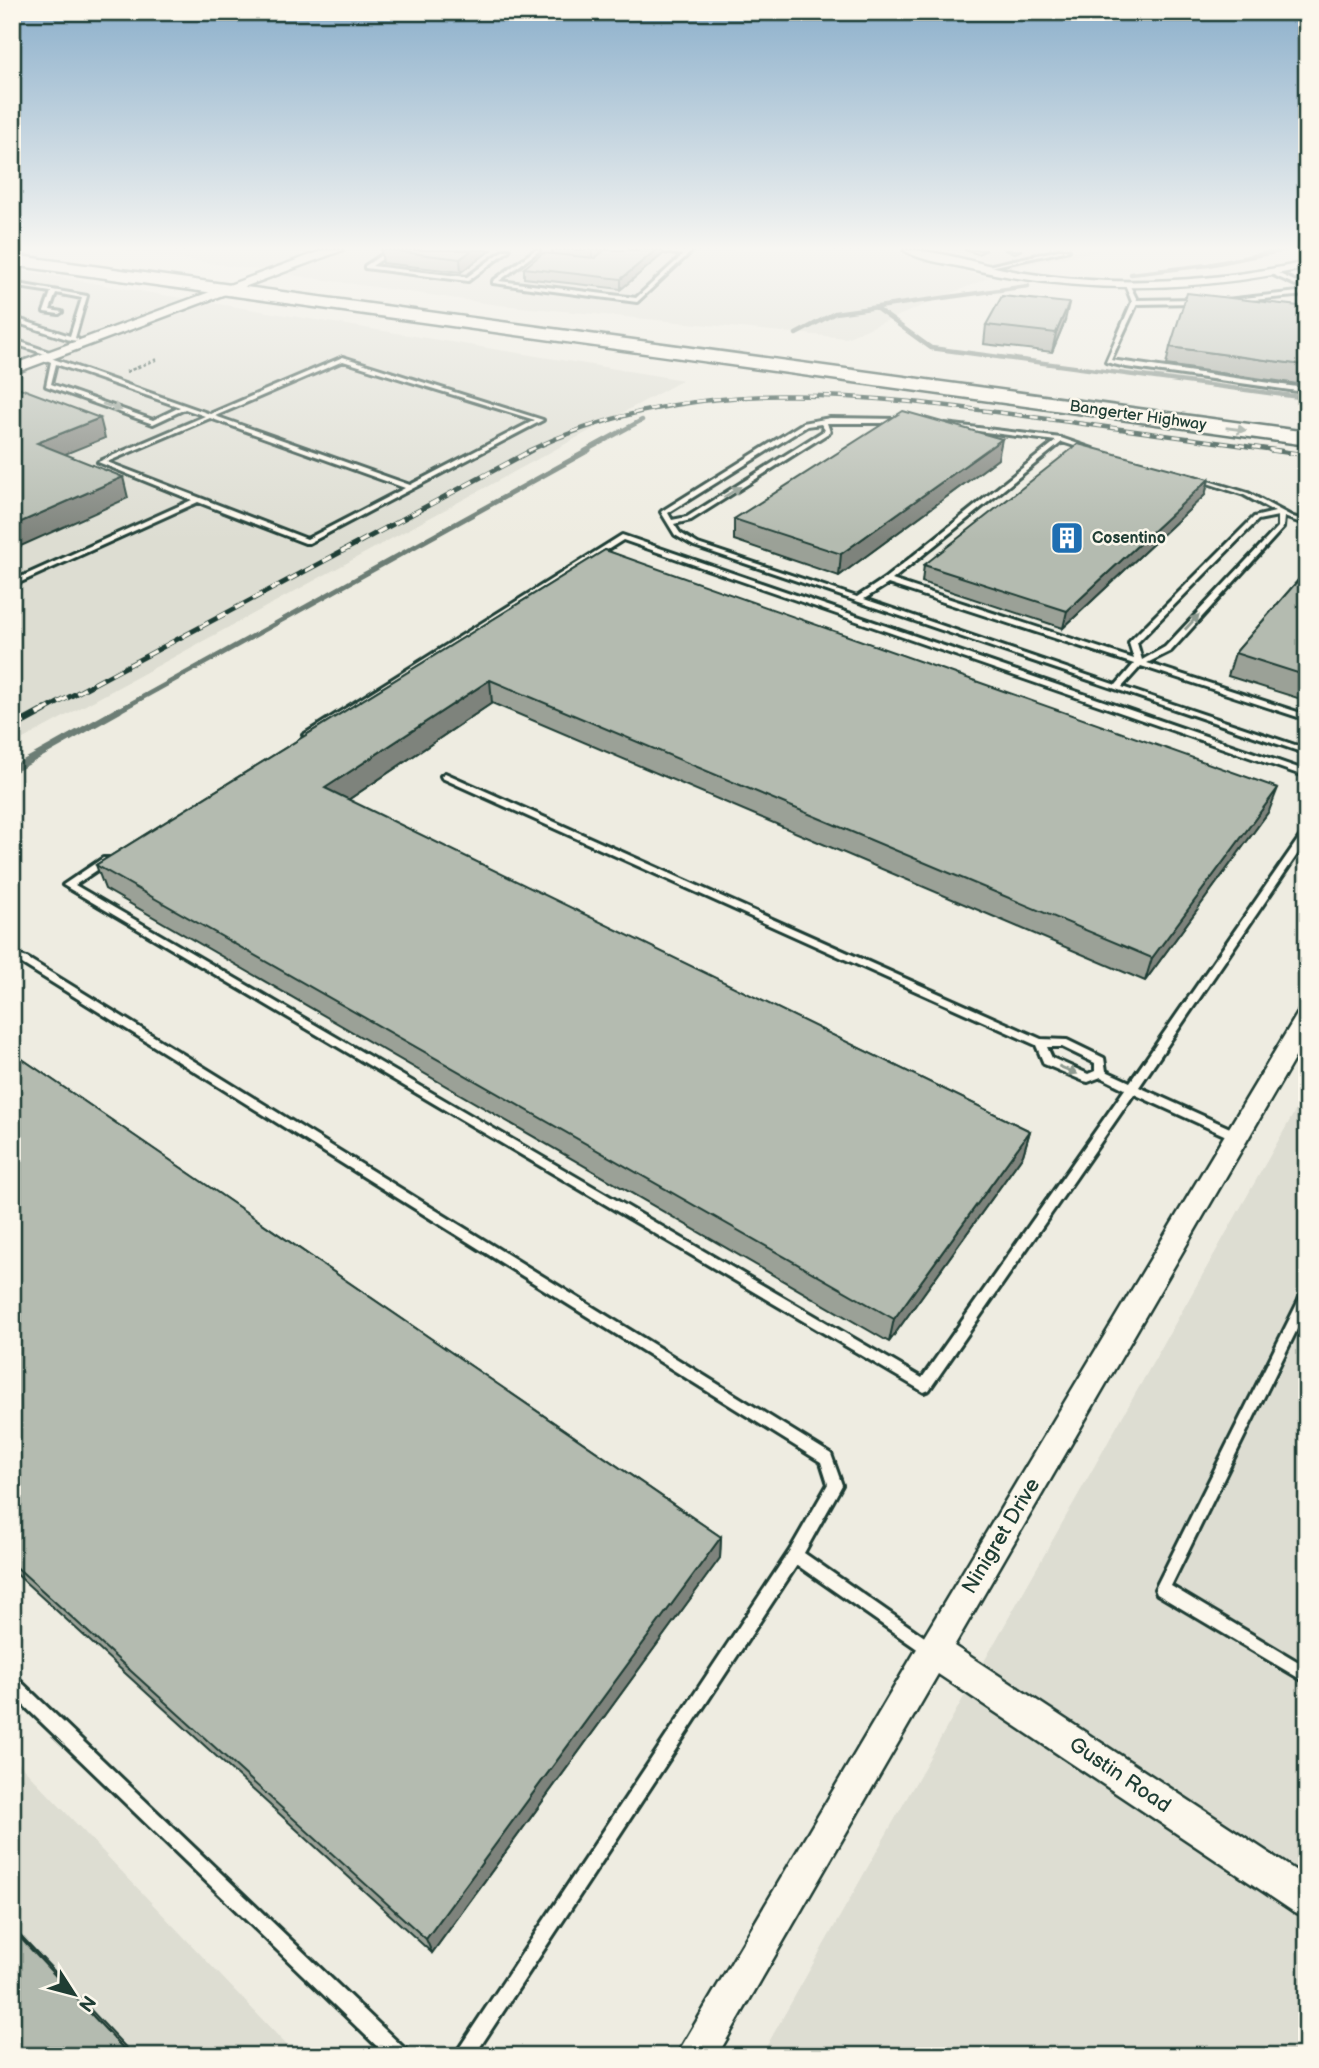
<svg xmlns="http://www.w3.org/2000/svg" width="1319" height="2068" font-family="'Balsamiq Sans',sans-serif">
  <rect width="100%" height="100%" fill="#eeece1"/>
  <filter id="ink" filterUnits="userSpaceOnUse"><feTurbulence type="fractalNoise" baseFrequency=".0143" numOctaves="2"/><feDisplacementMap in="SourceGraphic" scale="14" xChannelSelector="R" yChannelSelector="G"/><feConvolveMatrix kernelMatrix="1 2 1 2 8 2 1 2 1" color-interpolation-filters="sRGB"/></filter>
  <g filter="url(#ink)">
    <path fill="#ddddd2" d="M119,250h769l100,28 -142,60 -347,-33z
      M947,250h156l-91,17z
      M12,269l151,26 520,85 -671,365z
      M1307,1090v966h-546z
      M12,1756l285,300h-285z"/>
    <g fill="none" stroke-linecap="round" stroke-linejoin="round">
      <path stroke="#6c7d74" stroke-width="4.5" d="M1131,274l77,-9 76,-15
        M877,309l54,39 376,50
        M796,334l39,-21 193,-27
        M585,451l57,-31"/>
      <path stroke="#6c7d74" stroke-width="5" d="M116,712l473,-262"/>
      <path stroke="#6c7d74" stroke-width="7" d="M12,770l107,-60"/>
      <defs>
        <path id="service" d="M389,250h6l-23,16 95,11 37,-27h5l-41,31 -103,-13v-2z
          M535,250h5l-41,31 137,17 47,-43 -31,-5 34,2 2,-2h5l-56,52 -144,-19v-2z
          M1059,250h10l-88,19 -2,-1z
          M1269,271h4l34,16v3l-38,-17z
          M12,283l75,13 -12,42 3,1v2l-8,-1 -58,-19v-4l58,19 12,-38 -26,-5 -6,17 12,2 -3,2 -15,-2 7,-20 -39,-6z
          M1125,284h4l8,16 59,-1 3,2 -3,2 -59,1 -26,56 186,27h4l3,-12 3,-2 -1,15 -9,3 -171,-24 -20,-5 26,-60z
          M1307,291v4l-78,7 -3,-2z
          M12,339l43,15 1,1 -5,1 -39,-13z
          M45,356l165,58 133,-57 200,63 -234,123h-4l-107,-41 -186,84v-5l180,-81 -94,-38 107,-46 -20,-7 -32,15 -107,-38 5,-24 -9,-4zM343,361l192,59 -125,65 -195,-69zM56,364l124,43 -27,13 -102,-36zM210,418l195,70 -98,51 -200,-77z
          M830,418l70,1 3,2 -3,2h-73l3,9 -139,88 -17,4 6,9 18,11 159,53 27,-18 172,-138 -109,-14 -3,-2 1,-1 116,14 32,11 -3,2 -28,-9 -170,138 242,79 -5,-16 1,-2 124,-124 21,-5 -31,-17 -49,-16v-2l53,16 45,24 14,4v4l-23,-8 -1,11 -112,123 -24,12 160,52v5l-166,-54 -19,21 185,62v5l-613,-208 -19,-11 -14,-23 1,-1 141,-88zM821,424l4,6 -138,87 -15,3 -4,-7 139,-87zM1278,516v11l-113,120 -23,13 -5,-17 121,-123zM888,584l246,80 -18,21 -252,-86z
          M622,535l685,236v6l-684,-237 -313,197h-3l-4,-2z
          M445,773l596,266 26,1 37,18 2,13 24,11 174,-251 3,-1v10l-168,247 102,46 2,3 -2,3h-8l-99,-45 -205,296 -5,2 -861,-507 40,-27h6l2,2 -2,2 -34,23 847,493 203,-289 -24,-12 -13,5 -4,-1 -40,-17 -8,-19 -594,-267 -1,-2zM1047,1047h15l33,16v8l-7,3 -36,-16z
          M12,953l15,5 804,496 11,31 -38,68 132,92 2,5 -2,5 -5,2 -5,-2 -129,-90 -323,491h-20l336,-506 38,-66 -7,-22 -802,-500 -7,-2z
          M1307,1291v18l-136,277 136,81v16l-150,-89 -2,-5 148,-297z
          M12,1675l5,3 389,372 3,6h-22l-375,-362z"/>
        <path id="minor" d="M904,250c40,0 81,17 121,23 95,15 188,9 282,-11v6c-115,25 -227,26 -341,0 -19,-5 -46,-7 -62,-18z
          M1307,1009v28l-353,609 353,232v39l-13,-5 -356,-238 -221,382h-41l246,-416 377,-629z"/>
        <path id="tertiary" d="M324,250h19l-331,124v-9z"/>
        <path id="trunk" d="M12,255l1295,177v13l-1295,-180z"/>
      </defs>
      <use href="#service" stroke="#1f3d34" stroke-width="6"/>
      <use href="#minor" stroke="#1f3d34" stroke-width="5"/>
      <use href="#tertiary" stroke="#1f3d34" stroke-width="5"/>
      <use href="#trunk" stroke="#1f3d34" stroke-width="5"/>
      <path stroke="#1f3d34" stroke-width="2.5" stroke-dasharray="3.5 2.5" stroke-linecap="butt" d="M126,372l32,-13"/>
      <use href="#service" fill="#fbf7ec" fill-rule="evenodd"/>
      <use href="#minor" fill="#fbf7ec" fill-rule="evenodd"/>
      <use href="#tertiary" fill="#fbf7ec" fill-rule="evenodd"/>
      <use href="#trunk" fill="#fbf7ec" fill-rule="evenodd"/>
      <defs>
        <path id="rail-far2" d="M528,451c166,-80 336,-57 512,-33 81,11 162,22 242,33"/>
        <path id="rail-far1" d="M1270,450l37,5
          M41,712l491,-262"/>
        <path id="rail" d="M12,728l33,-18"/>
      </defs>
      <use href="#rail-far2" stroke="#1f3d34" stroke-width="4.5"/>
      <use href="#rail-far1" stroke="#1f3d34" stroke-width="5"/>
      <use href="#rail" stroke="#1f3d34" stroke-width="7"/>
      <use href="#rail-far2" stroke="#fbf7ec" stroke-width="2.5" stroke-dasharray="8" stroke-linecap="butt"/>
      <use href="#rail-far1" stroke="#fbf7ec" stroke-width="3.5" stroke-dasharray="10" stroke-linecap="butt"/>
      <use href="#rail" stroke="#fbf7ec" stroke-width="4.5" stroke-dasharray="14" stroke-linecap="butt"/>
    </g>
    <path fill="#9ba197" stroke="#1f3d34" stroke-width="2" d="M381,250h110l-30,22 -78,-9z
      M552,250h111v4l-42,35 -97,-11v-10l28,-14z
      M964,250h23l-9,4z
      M1004,250h18l-7,3z
      M1065,321l-13,31 -68,-8 2,-19z
      M1170,347l133,18 -5,19 -132,-19z
      M998,459l-159,117 -105,-36v-21z
      M1209,479l-4,16 -142,133 -141,-46 2,-17z
      M605,550l664,261 -124,170 -653,-278 -144,97 682,331 -7,24 -134,187 -784,-453 -9,-24z
      M1307,570v131l-79,-25 7,-23z
      M12,1052l709,485 -1,21 -288,395 -420,-383z
      M1307,1487v14l-5,-3z"/>
    <path fill="#7e837b" stroke="#1f3d34" stroke-width="2" d="M472,250h19l-30,22 -1,-13z
      M592,250h13l-13,10z
      M656,250h7v4l-42,35v-10z
      M1069,303l-4,18 -13,31 4,-19z
      M100,418l5,20 -62,25 -6,-20z
      M1002,439l-4,20 -159,117 2,-22z
      M123,477l5,21 -116,52v-24z
      M1209,479l-4,16 -142,133 4,-17z
      M490,680l2,23 -162,109 -5,-24z
      M1278,788l-9,23 -124,170 7,-23z
      M1030,1131l-7,24 -134,187 5,-23z
      M721,1537l-1,21 -288,395 -6,-14z
      M12,1926l122,130h-4l-118,-127z"/>
    <path fill="#b4bbb0" stroke="#1f3d34" stroke-width="2" d="M386,250h86l-12,9z
      M605,250h51l-35,29 -97,-11 19,-15 52,5z
      M1187,293l120,14v34l-4,24 -133,-18z
      M1002,296l67,7 -13,30 -70,-8z
      M12,385l88,33 -63,25 86,34 -111,49z
      M903,411l99,28 -161,115 -107,-35z
      M1078,444l131,35 -142,132 -143,-46z
      M605,550l673,238 -126,170 -662,-278 -165,108 705,343 -136,188 -798,-454z
      M1307,570v106l-72,-23z
      M12,1052l709,485 -295,402 -414,-376z
      M12,1929l118,127h-118z"/>
    <defs><path id="oneway-solid" d="M-6-.8H1V-3.2L6.5 0L1 3.2V.8H-6Z" transform="scale(1.75)"/></defs>
    <g fill="#8d9a90">
      <use href="#oneway-solid" transform="translate(112 407) rotate(19)"/>
      <use href="#oneway-solid" transform="translate(1236 429) rotate(8)"/>
      <use href="#oneway-solid" transform="translate(732 492) rotate(-32)"/>
      <use href="#oneway-solid" transform="translate(1192 622) rotate(-47)"/>
      <use href="#oneway-solid" transform="translate(1068 1070) rotate(23)"/>
    </g>
  </g>
  <linearGradient id="sky" x2="0" y2="1"><stop stop-color="#8bafcb"/><stop offset="0.46" stop-color="#f7f6f2"/><stop offset="1" stop-color="#f7f6f2" stop-opacity="0"/></linearGradient>
  <rect width="1319" height="540" fill="url(#sky)"/>
  <defs>
    <symbol id="building-square" viewBox="-11 -11 22 22"><rect x="-9" y="-9" width="18" height="18" rx="4" fill="#1f6fb2" stroke="#fbf7ec"/><path d="M-4-6H4V6H1V3H-1V6H-4ZM-2.5-4.3h1.7v1.8h-1.7ZM.8-4.3h1.7v1.8H.8ZM-2.5-1h1.7V.8h-1.7ZM.8-1h1.7V.8H.8Z" fill="#fff"/></symbol>
  </defs>
  <g fill-rule="evenodd">
    <use href="#building-square" x="1048" y="519" width="38" height="38"/>
  </g>
  <g text-anchor="middle" dominant-baseline="central" stroke-width="5" stroke-linejoin="round" paint-order="stroke">
    <g font-size="16" fill="#1f3d34" stroke="#fbf7ec">
      <text transform="translate(1138 416) rotate(8)">Bangerter Highway</text>
    </g>
    <g font-size="16" font-weight="bold" fill="#1f3d34" stroke="#fbf7ec" text-anchor="start">
      <text x="1092" y="538">Cosentino</text>
    </g>
    <g font-size="21" fill="#1f3d34" stroke="#fbf7ec">
      <text transform="translate(1001 1536) rotate(-59)">Ninigret Drive</text>
      <text transform="translate(1120 1775) rotate(34)">Gustin Road</text>
    </g>
  </g>
  <rect width="1319" height="2068" fill="none" stroke="#fbf7ec" stroke-width="42"/>
  <rect x="21" y="21" width="1277" height="2026" fill="none" stroke="#1f3d34" stroke-width="2.5" filter="url(#ink)"/>
  <g transform="translate(74 1994) rotate(126)" stroke="#fbf7ec" stroke-width="5" paint-order="stroke">
  <path d="M0-5L12 26L0 18L-12 26Z" fill="#1f3d34"/>
  <text y="-10" font-size="19" font-weight="bold" text-anchor="middle" fill="#1f3d34">N</text>
  </g>
</svg>
